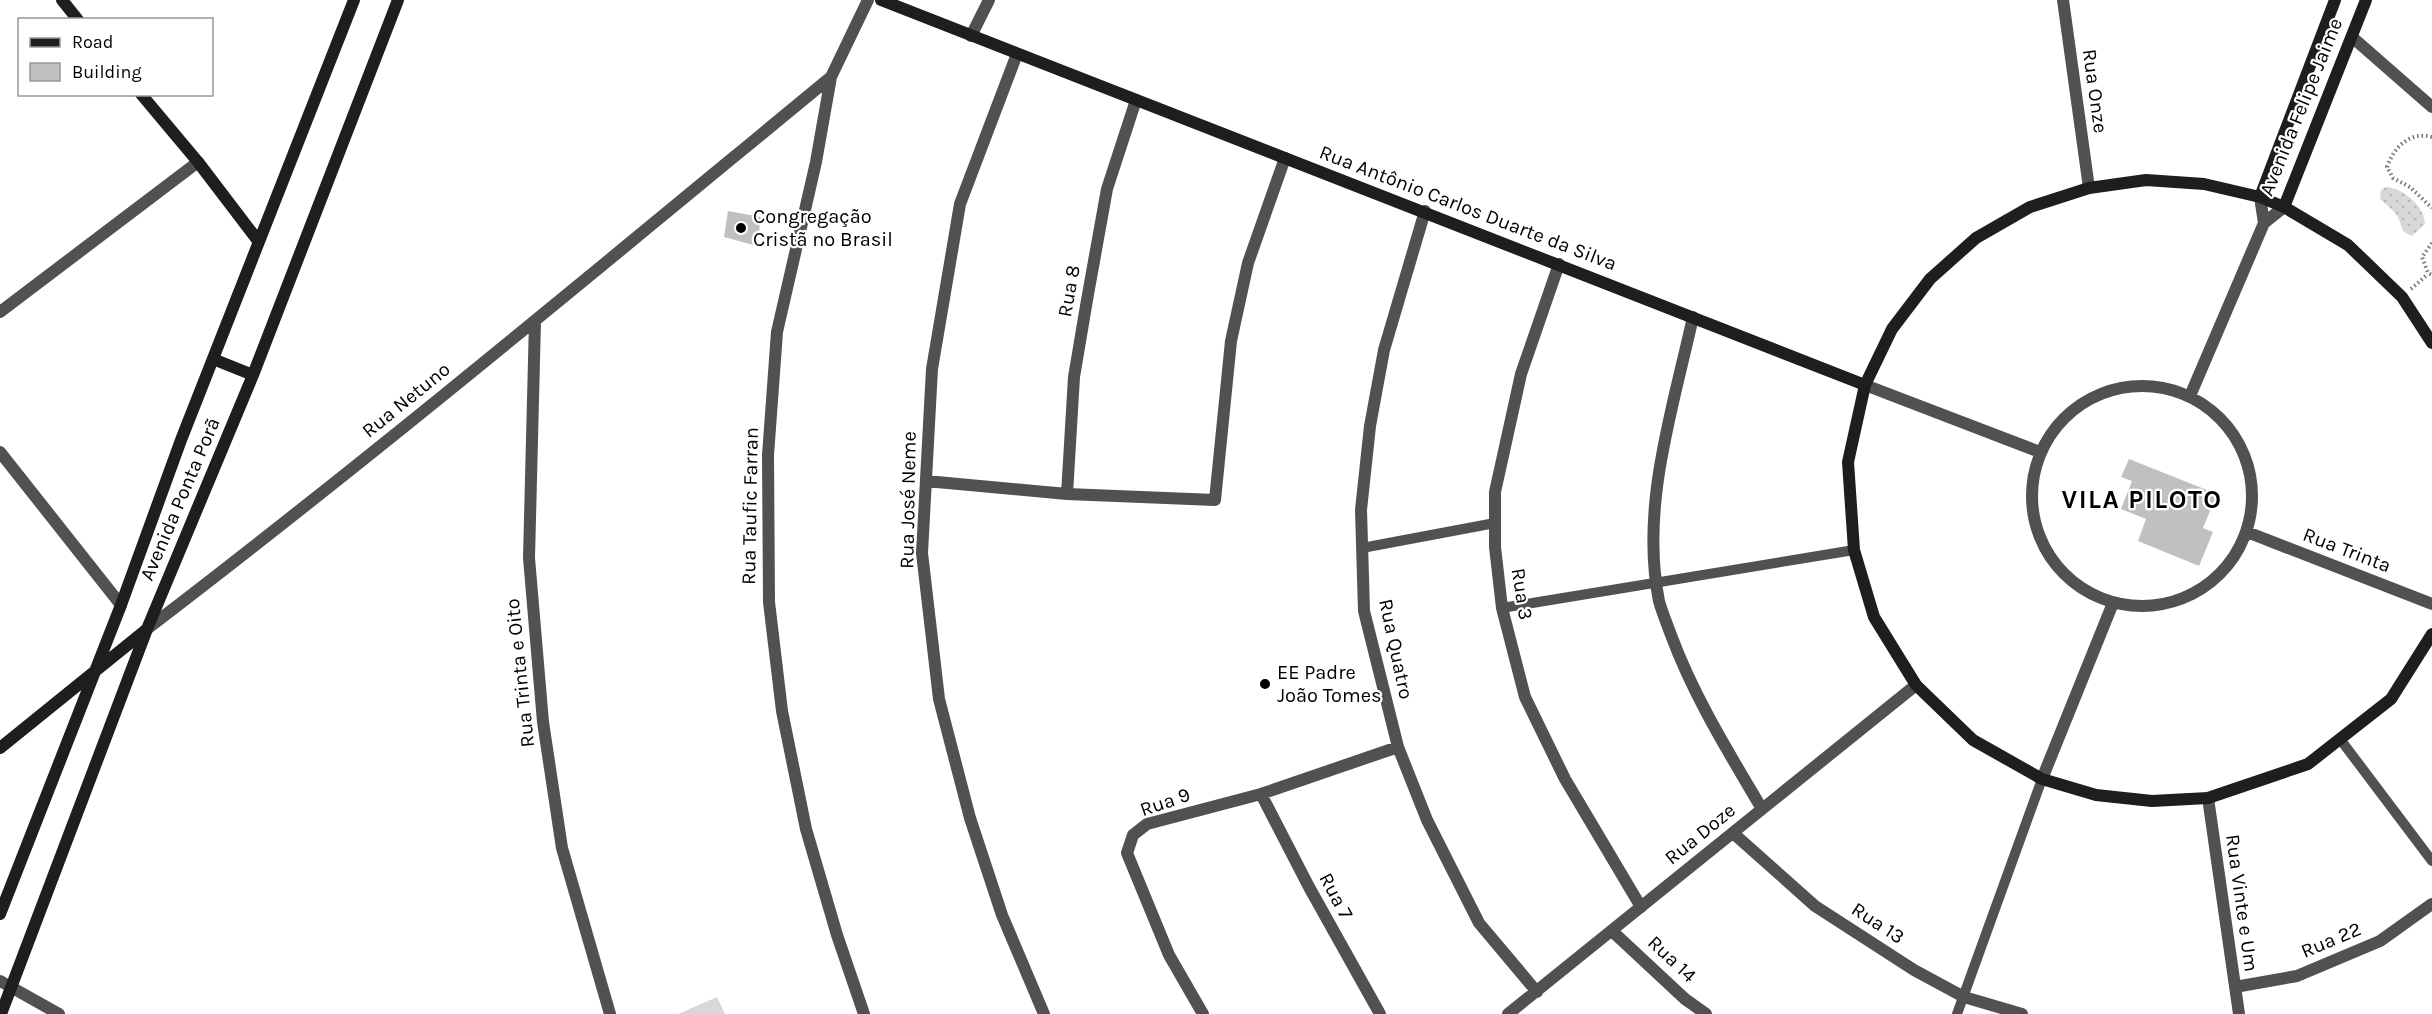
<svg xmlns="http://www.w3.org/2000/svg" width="2432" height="1014" font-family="Karla,sans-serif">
  <defs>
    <pattern id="park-dots" width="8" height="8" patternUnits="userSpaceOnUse" patternTransform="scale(1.5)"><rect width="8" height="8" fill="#d8d8d8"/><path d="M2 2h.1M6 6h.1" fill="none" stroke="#b8b8b8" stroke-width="1.8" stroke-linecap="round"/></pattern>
  </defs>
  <rect width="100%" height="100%" fill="#fff"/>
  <path fill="#d8d8d8" d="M717,997l8,17h-47z"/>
  <path fill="url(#park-dots)" d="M2386,187c18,1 38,19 39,37l-13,12c-14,-5 -9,-14 -17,-23 -4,-5 -10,-9 -15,-14l1,-9z"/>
  <path fill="#c0c0c0" d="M728,211l33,6 -4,29 -33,-9z
    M2129,459l88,35 -14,34 10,4 -14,34 -61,-25 8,-22 -25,-10 11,-28 -11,-4z"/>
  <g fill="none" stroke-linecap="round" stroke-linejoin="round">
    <path stroke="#737373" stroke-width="4" stroke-dasharray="1.5 3" stroke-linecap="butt" d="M2432,137c-22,-6 -38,10 -45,30l6,11 17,9 22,21
      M2432,243l-10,14 6,16 4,2
      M2411,289l17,-15"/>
    <path stroke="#515151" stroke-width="10" d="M1362,548l133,-25
      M1502,608l352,-58
      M2340,739l92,122
      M1957,1014l85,-235"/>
    <path stroke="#515151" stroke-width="12" d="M2063,0l26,188
      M971,36l18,-36
      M2352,37l80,70
      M1017,54l-57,150 -28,165 -10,184 17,146 31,119 32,97 42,99
      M2260,197l4,26
      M1425,211l-41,139 -14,76 -9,84 3,101 34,136 29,73 52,103 58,69
      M1559,264l-38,110 -26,118v55l7,61 23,89 40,82 76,128
      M0,312l198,-150
      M1693,317c-20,91 -53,190 -34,284 3,11 8,23 12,34 23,62 58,118 91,174
      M535,321l-6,237 14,164 19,126 48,166
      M1865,385l175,67
      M2032 496a110 110 0 1 1 220 0a110 110 0 1 1-220 0Z
      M2190,396l74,-173 20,-16
      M0,452l121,153
      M926,481l141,13 148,6 16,-159 17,-78 37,-105
      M1067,494l7,-117 13,-77 20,-111 29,-89
      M2247,532l185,72
      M147,629c233,-178 458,-366 684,-552
      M2042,779l71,-176
      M1261,794l48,93 71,127
      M2208,798l31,216
      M1733,833l82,73 99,64 50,27 58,17
      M1612,931l73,68 21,15
      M0,981l59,33
      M2235,987l62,-11 83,-35 52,-37
      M864,1014l-27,-79 -31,-106 -24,-118 -13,-109 -1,-147 9,-123 39,-170 15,-85 37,-77
      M1203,1014l-34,-59 -42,-102 6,-18 14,-11 114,-30 137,-47
      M1508,1014l408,-329"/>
    <path stroke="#1e1e1e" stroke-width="12" d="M62,0l16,20
      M881,0l984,385
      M141,94l57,68 61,80
      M2260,197l75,-197
      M2284,207l82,-207
      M2432,343l-30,-46 -54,-52 -64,-38 -24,-10 -56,-13 -58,-4 -57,8 -59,19 -54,31 -46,41 -38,50 -27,56 -17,77 6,88 20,67 42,68 57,55 69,39 54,16 56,6 56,-3 100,-34 83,-65 41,-65
      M213,359l40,16
      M0,748l146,-118
      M0,914l121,-309 60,-165 173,-440
      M1,1014l146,-385 106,-254 145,-375"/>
  </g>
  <g fill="#000" stroke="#fff" stroke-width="2">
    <circle cx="741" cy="228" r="6"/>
    <circle cx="1265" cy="684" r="6"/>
  </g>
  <g text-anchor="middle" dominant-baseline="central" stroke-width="4.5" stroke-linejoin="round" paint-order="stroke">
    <g font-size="20" fill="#000" stroke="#fff">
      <text transform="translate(2095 91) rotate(82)">Rua Onze</text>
      <text transform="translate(2301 107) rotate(-68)">Avenida Felipe Jaime</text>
      <text transform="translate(1468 208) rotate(21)">Rua Antônio Carlos Duarte da Silva</text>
      <text transform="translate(1069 291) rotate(-80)">Rua 8</text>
      <text transform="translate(406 400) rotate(-39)">Rua Netuno</text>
      <text transform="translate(180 499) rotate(-67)">Avenida Ponta Porã</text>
      <text transform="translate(908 500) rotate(-89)">Rua José Neme</text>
      <text transform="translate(750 506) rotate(-89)">Rua Taufic Farran</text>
      <text transform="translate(2347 550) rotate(21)">Rua Trinta</text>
      <text transform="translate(1522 594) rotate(81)">Rua 3</text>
      <text transform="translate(1396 649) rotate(78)">Rua Quatro</text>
      <text transform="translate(520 673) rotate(-96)">Rua Trinta e Oito</text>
      <text transform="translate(1165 802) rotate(-19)">Rua 9</text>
      <text transform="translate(1700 834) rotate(-39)">Rua Doze</text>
      <text transform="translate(1336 896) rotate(62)">Rua 7</text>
      <text transform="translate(2242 903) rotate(82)">Rua Vinte e Um</text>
      <text transform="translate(1878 923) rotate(33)">Rua 13</text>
      <text transform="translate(2331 940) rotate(-23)">Rua 22</text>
      <text transform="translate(1672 959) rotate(43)">Rua 14</text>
    </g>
    <g font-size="20" fill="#000" stroke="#fff" text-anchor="start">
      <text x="753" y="216">Congregação<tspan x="753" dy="23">Cristã no Brasil</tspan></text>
      <text x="1277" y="672">EE Padre<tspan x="1277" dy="23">João Tomes</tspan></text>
    </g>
    <g font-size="26" font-weight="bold" letter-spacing="1.5" fill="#000" stroke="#fff">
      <text x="2142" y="499">VILA PILOTO</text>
    </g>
  </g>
  <rect x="18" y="18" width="195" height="78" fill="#ffffff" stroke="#999999" stroke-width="1.5"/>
  <rect x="30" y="38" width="30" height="9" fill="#1e1e1e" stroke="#999999" stroke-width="1.5"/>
  <text x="72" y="48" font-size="18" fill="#000000">Road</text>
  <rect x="30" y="63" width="30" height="18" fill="#c0c0c0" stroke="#999999" stroke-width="1.5"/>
  <text x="72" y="78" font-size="18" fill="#000000">Building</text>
</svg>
